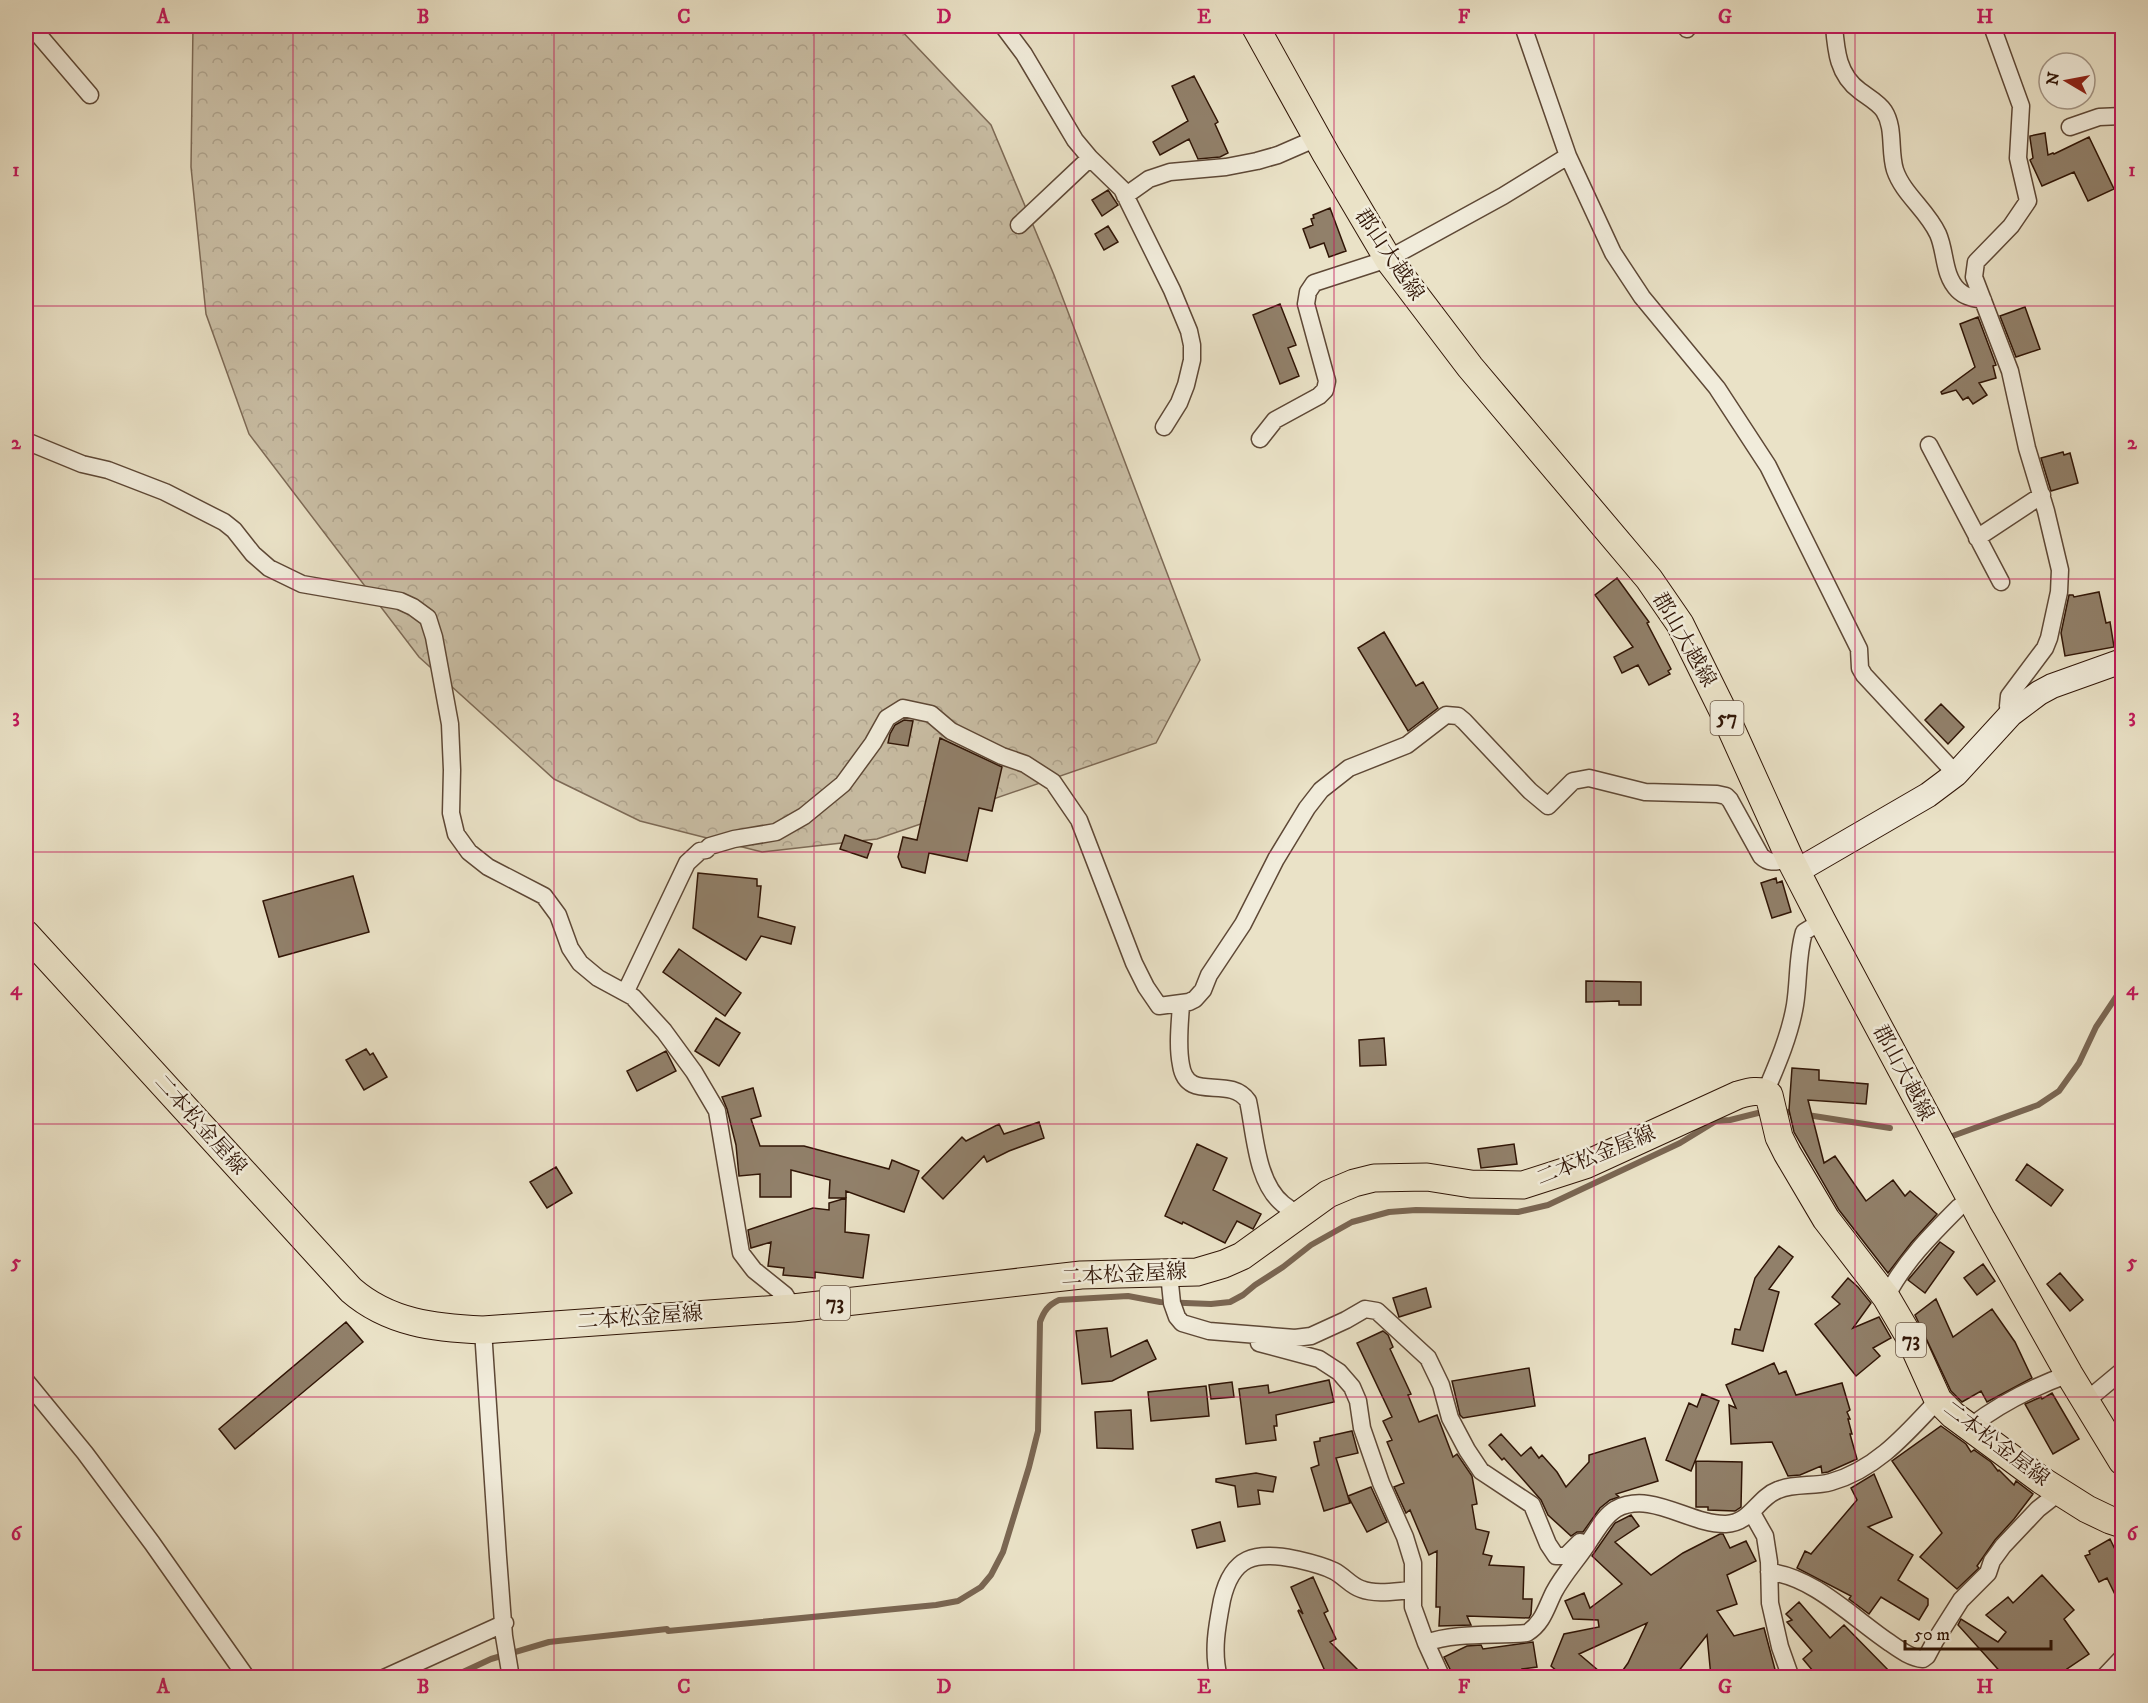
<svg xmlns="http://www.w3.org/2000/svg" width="2148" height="1703" font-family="'IM FELL DW Pica','Noto Serif JP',serif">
  <defs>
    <pattern id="forest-crowns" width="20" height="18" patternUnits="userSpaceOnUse" patternTransform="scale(1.5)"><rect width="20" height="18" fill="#cabfa6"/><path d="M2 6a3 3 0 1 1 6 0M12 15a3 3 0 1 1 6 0" fill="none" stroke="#aea38d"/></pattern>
  </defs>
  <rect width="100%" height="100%" fill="#eae2c7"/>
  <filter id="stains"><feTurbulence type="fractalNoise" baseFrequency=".00333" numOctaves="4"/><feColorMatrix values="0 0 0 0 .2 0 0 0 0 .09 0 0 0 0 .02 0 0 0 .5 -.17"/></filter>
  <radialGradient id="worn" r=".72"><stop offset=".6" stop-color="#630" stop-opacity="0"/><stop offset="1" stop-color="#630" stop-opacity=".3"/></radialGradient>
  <path fill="url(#forest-crowns)" stroke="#7d6a56" stroke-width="1.5" d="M193,26h704l94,99 63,150 146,385 -44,83 -279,96 -115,13 -122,-31 -86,-42 -135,-122 -170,-223 -43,-120 -15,-147z"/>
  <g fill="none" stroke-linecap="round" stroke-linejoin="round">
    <path stroke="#7a6652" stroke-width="6" d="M1782,1111l108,17
      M1947,1138l91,-33 21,-14 20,-28 17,-36 26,-39
      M450,1678l41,-19 58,-17 118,-13 1,2 268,-26 22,-4 23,-14 10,-12 12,-23 26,-85 9,-36 2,-109c4,-11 8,-17 19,-22l69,-4 32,6 51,2 19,-2 13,-7 12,-10 28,-18 28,-22 41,-23 37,-10 27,-2 102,2 30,-7 132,-62 36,-22 14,-1 28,-7"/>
  </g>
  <path fill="#91806a" stroke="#301506" stroke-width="1.5" d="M1194,76l24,46 -3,2 13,29 -8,4 -22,2 -9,-20 -29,16 -7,-13 35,-21 -16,-35z
    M2045,133l3,22 5,-2 1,1 35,-17 25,52 -26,12 -14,-29 -32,14 -12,-26 3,-2 -3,-20v-2z
    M1108,190l10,15 -16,11 -10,-16z
    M1330,208l16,43 -17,6 -5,-14 -14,5 -7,-19 10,-4 -2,-6 3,-1 -1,-3z
    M1108,226l10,16 -14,8 -9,-16z
    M1280,304l16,41 -8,3 11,28 -19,8 -27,-69z
    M2025,307l15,42 -24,8 -16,-41z
    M1978,317l18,48 -3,1 3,12 -17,5 8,12 -14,9 -5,-7 -5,3 -7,-10 -14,4 -1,-2 34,-25 -15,-43z
    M2063,452l1,3 6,-2 8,30 -27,8 -10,-33z
    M1617,578l32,44 -2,1 24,46 -3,2 2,3 -21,11 -11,-20 -16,8 -8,-16 19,-10 -38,-52z
    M2099,592l7,31 4,-1 4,25 -49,9 -4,-23 8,-38h4l1,2z
    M1384,632l32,54 7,-4 15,26 -30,23 -50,-83z
    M1941,704l23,23 -16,17 -23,-24z
    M904,720l9,1 -5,25 -20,-3 2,-9 5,-9z
    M940,738l62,29 -10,44 -13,-3 -12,53 -38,-8 -4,20 -23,-6 -4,-10 5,-20 14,3z
    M845,835l27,9 -5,14 -27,-9z
    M698,873l59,6v7h4l-3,31 37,10 -4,17 -30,-8 -15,24 -53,-32z
    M353,876l16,56 -90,25 -16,-56z
    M1776,878l1,5 5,-2 9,31 -19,6 -11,-35z
    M679,949l62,44 -16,23 -62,-44z
    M1586,981l55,1v23h-22v-4l-33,1z
    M716,1018l24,15 -21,33 -24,-15z
    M1384,1038l2,27 -26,1 -1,-26z
    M366,1049l4,6 3,-2 14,24 -23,13 -18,-30z
    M666,1051l10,20 -39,20 -10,-20z
    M1792,1068l27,2v10l49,4 -2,20 -58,-4 16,63 11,-7 31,45 27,-21 12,16 5,-5 27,23 -26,29 -23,30 -49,-63 -45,-78 -5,-22z
    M753,1088l8,28 -10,3 9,27h44l85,23 3,-9 27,11 -15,41 -58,-21v7h-17l1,-18 -39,-10v27h-31v-23l-21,2 -3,-31 -9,-36 -5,-12z
    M1039,1122l5,16 -35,13 -22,11 -3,-6 -41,43 -21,-21 40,-41 4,4 33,-17 5,10z
    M1197,1144l30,14 -14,32 48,24 -8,15 -16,-8 -12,22 -42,-21 -1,2 -17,-8z
    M1514,1144l3,20 -36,4 -3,-19z
    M2027,1164l36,26 -12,16 -35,-26z
    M556,1167l16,26 -25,15 -17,-26z
    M846,1198l-1,34 24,3 -6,43 -48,-6v6l-32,-3 1,-7 -16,-2 3,-24 -20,6 -3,-18 65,-22 16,2v-7z
    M1940,1242l14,10 -29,41 -17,-13z
    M1779,1246l14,11 -24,32 10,3 -16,59 -31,-7 3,-15 5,1 15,-52z
    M1983,1264l12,17 -18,14 -13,-17z
    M2060,1273l23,27 -13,11 -23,-27z
    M1848,1278l10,9 13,16 -18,25 26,-11 12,21 -18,10 7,8 -24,20 -41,-52 25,-20 -8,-7z
    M1426,1288l5,19 -32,10 -6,-19z
    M1936,1299l17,38 39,-28 23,33 17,36 -45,24 -6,-11 -19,11 -11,-11 -36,-76z
    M346,1322l17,20 -128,107 -16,-20z
    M1107,1328l4,29 36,-17 9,19 -44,22 -30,3 -6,-53z
    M1383,1331l5,4 5,12 -3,2 21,45 -3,1 11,27 18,-7 16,42 4,-3 15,22 5,28 -5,1 4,24 13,3 -6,22 9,2 -3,9 35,2 -1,32h9l-1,15 -2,4 -62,-2 4,9 -32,1 1,-19h-4l1,-56 -8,4 -19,-45 -4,3 -12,-26 10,-4 -17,-41 5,-2 -9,-19 9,-4 -35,-74z
    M1774,1363l5,11 7,-3 10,24 46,-12 8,27 -3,2 3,7h-2l4,15h-2l7,25 -29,13 -6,1 -1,-7 -21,9 -12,1 -16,-34 -41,2 -2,-39 7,3 -10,-23z
    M1529,1368l6,38 -72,12 -3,-3 -8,-34z
    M1329,1380l5,22 -58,13 1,11h-3l2,14 -30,4 -7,-55 29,-4 1,8z
    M1232,1382l2,15 -23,2 -2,-14z
    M1206,1386l3,30 -58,5 -3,-29z
    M2052,1393l27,46 -26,15 -28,-50 16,-7 1,2z
    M1702,1394l17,7 -28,70 -25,-11 23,-57 8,4z
    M1131,1410l2,39 -36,-1 -2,-36z
    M1941,1426l25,18 5,8 3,-2 17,12 7,9 1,-1 15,15 2,-4 17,13 -19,25 -19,21 -18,26 2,2 -22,21 -37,-32 22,-24 -50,-72z
    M1352,1431l6,22 -22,5 14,45 -26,8 -13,-43 8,-3 -5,-23 6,-1v-3z
    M1501,1434l20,22 10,-9 8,11 3,-3 15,17 9,15 23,-25v-7l56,-17 13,43 -42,13 3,3 -9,3 -10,8 -17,24h-6l-6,4 -23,-21 -7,-15 -37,-42 -2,2 -13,-15z
    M1696,1461l46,1 -1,45 -6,4 -27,-1v-3h-12z
    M1256,1473l20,4 -3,15 -15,-2 2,14 -22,3 -3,-21 -19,-4v-3z
    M1874,1474l18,43 -24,10 45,28 -15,25 30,19v6l-9,15 -38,-23 -12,17 -20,-15 2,-3 -54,-28 8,-17 6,3 46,-54 -6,-12z
    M1371,1487l16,35 -20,10 -19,-36z
    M1631,1515l8,11 -24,16 36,33 32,-22 37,-19h3l7,14 16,-7 10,20 -29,14 10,29 -20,7 17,25 30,-8 13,49h-66l-4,-42 -33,42h-56l10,-14 19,-40 -68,31 27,23h-42l-13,-11 13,-32 35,-7 -1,-7 -25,-1 -8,-18 19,-8 6,15 32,-24 -30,-28 23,-33z
    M1220,1522l5,19 -28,7 -5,-18z
    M2110,1539l12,25v45l-15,-31 -8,4 -14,-26 5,-2 -1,-3z
    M2042,1575l32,35 -10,9 25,35 -22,15 6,8h-68l-47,-52 3,-6 37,23 8,-10 -20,-17 22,-18 5,6z
    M1313,1577l15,34 -4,2 12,26 -6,3 35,35h-33l-7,-6 -27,-60 1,-1 4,4 -12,-27z
    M1799,1602l31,36 14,-13 51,52h-77l-15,-18 9,-8 -25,-29 5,-2 -6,-6z
    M1533,1642l4,25 -15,2 2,8h-70l-10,-20 23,-11 14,-1 2,4z"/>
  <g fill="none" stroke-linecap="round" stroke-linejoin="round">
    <defs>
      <path id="street" d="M31,26l59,69
        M1003,26l21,28 51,86 15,18 32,31 50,101 17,41 3,14v15l-6,25 -7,18 -15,24
        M1523,26l45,130 45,97 29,44 75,91 51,78 91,183 1,19 4,7 92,99
        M1685,26l2,3
        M1834,26c2,25 4,49 26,65 8,6 19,12 24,20 11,17 5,40 11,59 8,24 32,40 43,64 8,18 5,41 20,56 7,7 15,8 25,10
        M1992,26l29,80 -3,52 10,43 -17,25 -35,36 -2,15 36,94 17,77 19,63 14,59 -1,22 -10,46 -4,10 -36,48 -1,10 3,8
        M2070,127l29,-10 23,-1
        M1125,196l24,-17 21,-7 56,-5 31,-6 21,-6 39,-17
        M1019,225l71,-67
        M1260,439l15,-19 44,-24 6,-6 2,-9 -21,-77 2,-12 6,-9 74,-24 115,-63 65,-40
        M26,441l56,23 26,6 57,22 59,30 10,8 19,24 16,14 33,16 98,17 13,6 15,11 6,19 16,87 2,46 -1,43 5,21 13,18 19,15 56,29 14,19 12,33 10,15 18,15 35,19 31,34 30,41 23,39 24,142 13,17 31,25 8,13
        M1929,445l72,137
        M1977,538l65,-43
        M626,991l61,-128 13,-12 6,-1 4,-4 24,-7 42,-7 28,-16 39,-32 30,-41 14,-25 16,-10 28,6 20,17 51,25 23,8 28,18 26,38 55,143 12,24 13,19 30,-4 6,-3 8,-9 6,-15 34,-51 33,-65 31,-51 14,-18 28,-22 58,-23 39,-30 12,1 6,5 66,70 18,15 25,-25 16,-3 56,14 72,2 9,2 4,4 31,56c9,9 17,5 29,3
        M1181,1004c-1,19 -4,41 0,61 6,39 48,9 67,36 7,32 8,81 35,103 5,4 11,8 16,11
        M1765,1093c12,-28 25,-58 30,-88 4,-25 2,-49 9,-73l18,-11
        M1169,1274l3,29 5,14 5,6 27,8 86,7 16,-2 35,-16 19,-11 12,2 51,47 13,27 9,33 17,32 14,21 51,34 16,39 8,12h10l14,-14
        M1886,1297c18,-35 45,-62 73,-90
        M483,1330l15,227 6,79 7,42
        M1259,1343l60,16 20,13 13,15 6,14 4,27 19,55 24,54 8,26v44l13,36 16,35
        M26,1381l59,72 67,90 95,135
        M2086,1401l36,-30
        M1971,1426c30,-23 62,-39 98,-52
        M1752,1513l13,23 4,26 1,41 10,44 11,31
        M1769,1572c44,4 85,47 121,71 10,7 21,15 33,16l4,-3 8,-15 26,-41 27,-27 4,-12 11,-15 35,-37 23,-18
        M1426,1643c29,-11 71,-7 101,-10 16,-10 19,-25 27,-41 10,-19 25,-34 36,-52 8,-11 14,-24 26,-31 35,-19 74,16 110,15 25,-1 31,-26 52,-34 17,-7 36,-3 53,-8 46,-13 76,-49 107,-82
        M384,1678l121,-55
        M1219,1678c-7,-26 -2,-52 3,-78 10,-44 33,-49 73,-41 13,3 27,6 39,12 10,5 17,15 27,18 15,6 35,2 51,1
        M2103,1678l19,-20"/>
      <path id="secondary" d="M1797,871l131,-76 28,-21 55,-60 28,-21 13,-7 70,-25"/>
      <path id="primary" d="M1255,26l71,128 62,105 82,108 179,212 31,45 44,89 66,146 32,62 160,299 87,154 53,87
        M26,934l325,356c38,33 84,38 132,40l310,-22 288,-33 116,-3 27,-8 18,-8 86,-62 26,-11 20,-5 53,-1 44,7 52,1 62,-20 153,-70c11,-3 21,-6 31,0l10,42 8,16 39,66 60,78 24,41 28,62 15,15 88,65 46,29 23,11 12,4"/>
    </defs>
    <use href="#street" stroke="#5e4836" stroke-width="19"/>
    <use href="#secondary" stroke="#301506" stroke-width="26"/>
    <use href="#primary" stroke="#301506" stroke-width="29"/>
    <use href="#street" stroke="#f1ecdb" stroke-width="16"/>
    <use href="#secondary" stroke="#f1ecdb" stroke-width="24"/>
    <use href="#primary" stroke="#eae2c7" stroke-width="27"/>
  </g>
  <path fill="none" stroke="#c2185b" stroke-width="1.5" stroke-opacity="0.55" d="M293,26v1652M554,26v1652M814,26v1652M1074,26v1652M1334,26v1652M1594,26v1652M1855,26v1652M26,306h2096M26,579h2096M26,852h2096M26,1124h2096M26,1397h2096"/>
  <g text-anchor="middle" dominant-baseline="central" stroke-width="5" stroke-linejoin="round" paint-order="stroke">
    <g fill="#f1ecdb" stroke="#6a5646" stroke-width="1.5">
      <rect x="1710.5" y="701" width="33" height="34" rx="4.5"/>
      <rect x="820" y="1286" width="30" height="34" rx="4.5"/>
      <rect x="1896" y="1323" width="30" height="34" rx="4.5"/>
    </g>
    <g font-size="20" font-weight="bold" fill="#301506">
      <text x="1727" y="718">57</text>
      <text x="835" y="1303">73</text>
      <text x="1911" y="1340">73</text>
    </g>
    <g font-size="21" fill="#301506" stroke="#f1ecdb">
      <text transform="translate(1389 255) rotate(56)">郡山大越線</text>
      <text transform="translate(1684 640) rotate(60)">郡山大越線</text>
      <text transform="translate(1903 1073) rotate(62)">郡山大越線</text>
      <text transform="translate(200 1125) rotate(48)">二本松金屋線</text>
      <text transform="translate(1596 1156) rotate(-22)">二本松金屋線</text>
      <text transform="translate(1124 1275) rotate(-3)">二本松金屋線</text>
      <text transform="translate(640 1318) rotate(-4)">二本松金屋線</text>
      <text transform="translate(1996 1444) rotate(37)">二本松金屋線</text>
    </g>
  </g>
  <rect width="2148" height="1703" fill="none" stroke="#eae2c7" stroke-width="66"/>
  <g transform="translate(2067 81) rotate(280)"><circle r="28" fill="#f1ecdb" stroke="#a49686" stroke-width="1.5"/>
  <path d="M0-4.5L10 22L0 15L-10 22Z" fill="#8f2418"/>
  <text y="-9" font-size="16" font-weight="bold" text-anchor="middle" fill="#301506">N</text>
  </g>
  <path d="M1905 1640v9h146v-9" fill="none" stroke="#301506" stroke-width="3"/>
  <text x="1914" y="1640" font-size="18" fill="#301506" stroke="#f1ecdb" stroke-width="4.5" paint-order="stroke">50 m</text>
  <rect x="33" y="33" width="2082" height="1637" fill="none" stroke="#c2185b" stroke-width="2"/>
  <g font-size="20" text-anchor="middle" font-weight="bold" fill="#c2185b">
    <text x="163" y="23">A</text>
    <text x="423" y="23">B</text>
    <text x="684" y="23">C</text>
    <text x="944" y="23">D</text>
    <text x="1204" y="23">E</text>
    <text x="1464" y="23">F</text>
    <text x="1725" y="23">G</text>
    <text x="1985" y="23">H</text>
    <text x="16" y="176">1</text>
    <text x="2132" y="176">1</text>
    <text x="16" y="449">2</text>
    <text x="2132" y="449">2</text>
    <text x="16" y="722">3</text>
    <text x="2132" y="722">3</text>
    <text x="16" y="995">4</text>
    <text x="2132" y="995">4</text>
    <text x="16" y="1268">5</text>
    <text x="2132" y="1268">5</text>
    <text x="16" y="1540">6</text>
    <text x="2132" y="1540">6</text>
    <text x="163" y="1693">A</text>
    <text x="423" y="1693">B</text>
    <text x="684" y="1693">C</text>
    <text x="944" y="1693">D</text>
    <text x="1204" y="1693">E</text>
    <text x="1464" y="1693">F</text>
    <text x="1725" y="1693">G</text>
    <text x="1985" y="1693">H</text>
  </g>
  <rect width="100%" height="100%" filter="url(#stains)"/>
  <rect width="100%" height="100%" fill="url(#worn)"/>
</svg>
